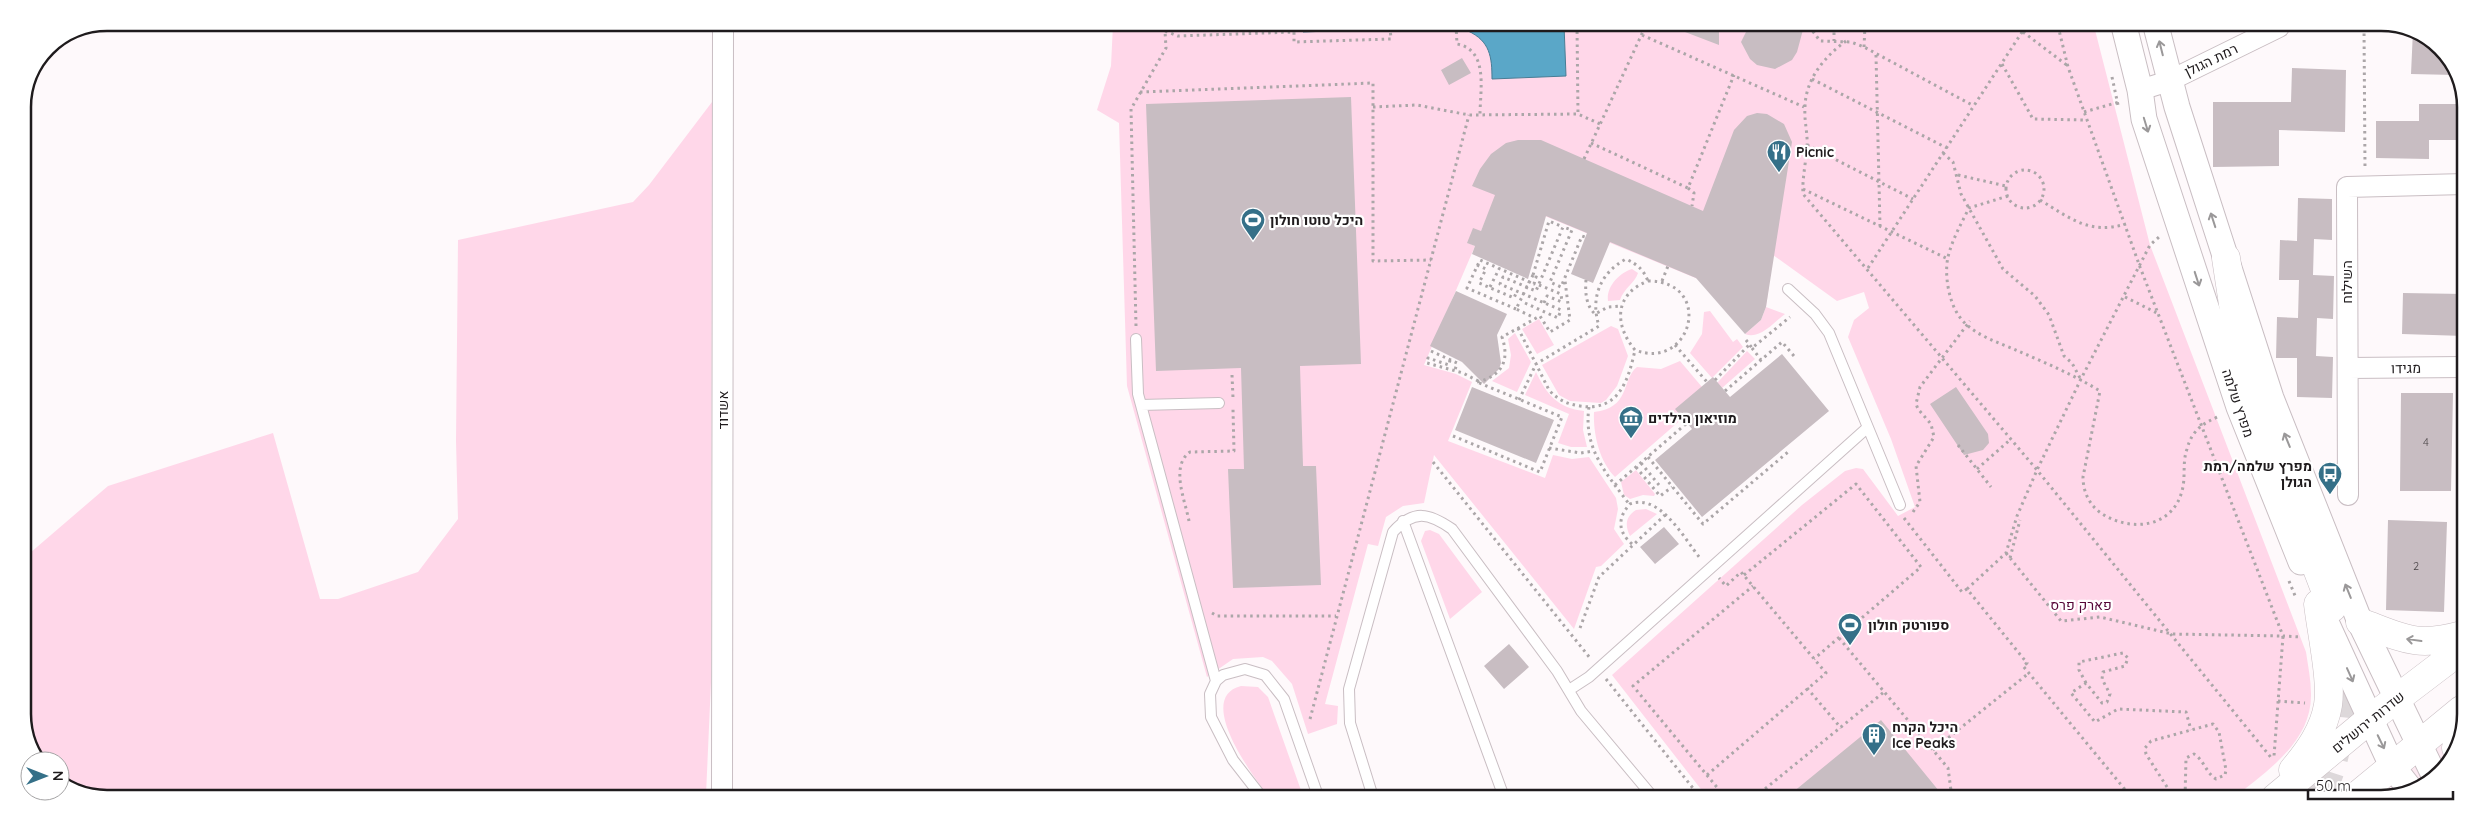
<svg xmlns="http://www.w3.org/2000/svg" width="2488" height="821" font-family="Quicksand,Heebo,sans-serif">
  <rect width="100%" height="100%" fill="#fef9fb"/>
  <path fill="#fceaf2" d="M2461,722v19l-29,40 -51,17h-9z"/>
  <path fill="#ffd7e9" d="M1113,24l981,2 56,219 156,407c2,14 5,28 5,42 1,48 -45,78 -78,104l-526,-1 -95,-122 190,-170 43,-34 11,-3 7,1 35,47 17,-9 -24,-68 -43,-102 6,-17 15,-12 -5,-16 -27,9 -64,-46 -7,52 19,7c-11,8 -25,26 -40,20l16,-14 5,-13 -270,-111 -15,35 -13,12 7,3 -51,119 32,9 16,8 -24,59 97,37 8,-23 19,4 17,-2 27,41 2,11 -4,20 10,15 -23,22 -5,1 -22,62 -140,-174 -10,48 -21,3 -17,11 -8,29 -10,-2 -43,160 13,2 -1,18 -29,10 -16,-50 -20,-23 -9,-4 -30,2 -26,18 -80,-291 -8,-263 -22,-13 14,-44z
    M712,102l-1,580 -5,113 -626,-1 -20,-14v-19h-22l-15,-41v-161l85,-73 165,-53 47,166h18l80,-27 40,-53 -2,-78 2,-201 175,-38 16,-17z
    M1632,269l6,4c-3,10 -14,15 -18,27l-12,1c-2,-14 11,-28 24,-32z
    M1710,311l23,31 4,-3 6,8 -31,31 -22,-25 12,-19 2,-22z
    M1539,319l15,26 -17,9 -15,-25z
    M1611,326l7,3 10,27 -11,30 -11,14 -5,3 -31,-2 -11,-6 -17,-30z
    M1515,333l16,29 -14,30 -25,-11 17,-13 2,-13 -3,-16z
    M1747,351l8,8 -33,29 -5,-5z
    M1680,361l22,26 -19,31 -68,59c-16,-16 -22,-44 -21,-65 37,-4 27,-32 43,-45l24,2z
    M1536,372c11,23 22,36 48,39l-1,19 4,17h-16l-13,-4 11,-29 -44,-19z
    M1636,470l19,24 -1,2 -11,-1 -13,4 -6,-4 -3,-13z
    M1646,509l11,5 -27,22c-5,-10 -5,-19 6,-26z
    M1430,530l9,4 43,58 -32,27 -29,-78 4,-10z
    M1241,686l17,1 10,10 35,99h-35c-14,-19 -74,-98 -27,-110z"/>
  <path fill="#5aa7c8" stroke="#487d95" d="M1303,25h77v4l-77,3z
    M1468,25h96l2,51 -74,3c0,-22 -2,-38 -24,-48z"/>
  <path fill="#c8bdc2" d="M1673,26h46v19l-47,-18z
    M1749,26h55l-7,26 -5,8 -17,9 -18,-4 -7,-6 -9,-17z
    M2413,30l35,25 7,20 -44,-1z
    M1462,58l9,15 -22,12 -8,-15z
    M2292,68l54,2 -1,62 -66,-2v36l-66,1v-65h78z
    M1351,97l10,267 -61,2 3,100h13l5,119 -88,3 -5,-119h16l-3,-101 -85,3 -10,-267z
    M2419,104h46v36h-36v19l-53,-1v-37h43z
    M1757,113l10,1 17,10 8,18 -26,165 -5,13 -16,14 -49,-56 -86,-36 -17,41 -22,-9 16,-41 -41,-17 -18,63 -56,-25 3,-8 -8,-3 6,-15 8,3 14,-36 -23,-9 8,-17 11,-15 15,-11 12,-3h23l162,71 31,-81 13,-14z
    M2298,198l34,1v41l-18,-1 -1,36 21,1 -1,43 -16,-1 -1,38 17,1 -1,41 -35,-1v-39h-21l1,-41 21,1 1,-38h-20l1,-40 17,1z
    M1456,291l51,23 -10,21 4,28 -2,6 -15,15 -22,-22 -32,-16z
    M2403,293l61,1v42l-62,-2z
    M1782,354l47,57 -127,106 -47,-57 37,-31 -17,-20 38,-32 17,20z
    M1472,387l82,33 -18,43 -81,-33z
    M1956,387l32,47 1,9 -6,7 -19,5 -34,-51z
    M2401,393h52l-2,98h-51z
    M2388,520l59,2 -3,90 -58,-2z
    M1664,527l15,17 -24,20 -15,-17z
    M1509,644l20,23 -25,22 -20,-23z
    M1881,720l58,71 -8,7 -144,-1z"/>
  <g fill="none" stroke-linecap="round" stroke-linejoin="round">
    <path stroke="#ddd8da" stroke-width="28" stroke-dasharray="28 14" stroke-linecap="butt" d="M2320,798c20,-45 27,-95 20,-145"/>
    <defs>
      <path id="service" d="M1788,289l27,25 14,19 71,172
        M1136,339l2,55 78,287
        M1141,405l78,-2
        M1403,521l101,276
        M1569,690l20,-13 278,-249
        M1261,796l-28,-36 -22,-43 -1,-23 6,-13 7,-6 22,-6 20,6 19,24 34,97
        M1373,797l-23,-74 -1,-34 44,-157c21,-23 36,-19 59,-3l105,142 24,40 72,86"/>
      <path id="minor" d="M2140,90l29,-9 110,-54
        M2348,368l116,-1
        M2348,495l-1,-308 118,-3
        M722,795l1,-771"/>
      <path id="tertiary" d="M2124,26l16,64 4,29 95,288 62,155
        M2156,26l21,81 94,291 89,224 75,155
        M2325,620l67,146 18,23"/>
      <path id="secondary" d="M2226,258l18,119 88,231
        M2360,622c43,16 56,26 102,13
        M2456,748l5,-16
        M2293,770c16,-19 31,-40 35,-65 4,-25 -7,-74 -10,-101
        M2275,798l95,-79 92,-70
        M2354,798l107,-88"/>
    </defs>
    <use href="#service" stroke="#c9bec3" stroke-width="12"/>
    <use href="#minor" stroke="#c9bec3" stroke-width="22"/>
    <use href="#tertiary" stroke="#c9bec3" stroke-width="27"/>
    <use href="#secondary" stroke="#c9bec3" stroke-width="29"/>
    <path stroke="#aba6a8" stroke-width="3" stroke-dasharray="2.5 4" stroke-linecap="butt" d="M1163,25l2,6 13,5 116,-4v10l97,-3 -1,-12 42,-2
      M1456,25l1,19c32,6 23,46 23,71
      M1577,25l1,89
      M1809,26l11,15 31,1 13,5 110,59
      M1834,26v15
      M2058,26l10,41 72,200 143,369 18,1
      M2364,27l1,142
      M1813,31l7,-5
      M2023,32l45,34
      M1642,35l162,72
      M1846,41c-22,16 -41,39 -41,67 -1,13 3,26 2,39 -1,15 -5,32 -4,47l234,276 236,290
      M1864,47l1,-21
      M1876,55l4,171
      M2002,64l31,55 54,1
      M2112,77l6,28
      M1812,79l135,69
      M1140,92l233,-9v178l58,-1
      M1373,107l44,-2 52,10 109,-1 22,10
      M2084,112l35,-10
      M1591,143l97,45 46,-113
      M1807,145l106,54
      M1943,153l10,9 8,32 42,75 32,27 14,19 15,41 8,7 8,15
      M1584,159l62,-134
      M2006 189a19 19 0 1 1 38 0a19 19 0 1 1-38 0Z
      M1958,175l48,11
      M1688,188l6,5 -2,13
      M1803,189l145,70
      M2008,196l-39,12c-8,16 -17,32 -21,49 -4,18 1,45 11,59 13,19 39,26 59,35 28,12 56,24 82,40l-17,86c0,14 6,28 18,36 28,19 71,16 81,-22 4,-14 0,-28 5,-42 5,-19 16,-26 33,-33
      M2040,200c30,18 49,35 86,24
      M1477,265l9,4 -7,14 35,15 3,-7
      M1868,268l158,-242
      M1533,275l16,-54 14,6
      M1586,280c-1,12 0,26 9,34l13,-7 13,-1
      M1648,281c67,0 44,91 -13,69 -21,-25 -21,-56 13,-69z
      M1662,281l6,-15
      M1539,285l22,9 1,8
      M1490,287l9,-18
      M2125,297l32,16
      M1525,303l33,15 3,-8 -61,-26 3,-7 33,14 27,-64 9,3 -22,52 11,5 21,-51 3,1
      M1544,303l3,-7 15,6
      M1516,309l-49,-21 13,-28 54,24 2,-7 5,2
      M1136,326l-5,-217 35,-61 -1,-17
      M1518,328l31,62c9,10 18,14 31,16 38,6 48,-24 55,-56
      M1746,340l6,8 38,-31
      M1675,345l32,37
      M1752,348l9,12
      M1431,351l26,12 -2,7
      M1450,360l-1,5 -21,-7 -1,5 36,10 17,9
      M1232,375l1,23
      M1715,380l34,-35
      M1477,382c25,-6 33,-21 25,-45l38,-21 10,16 20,-12 -5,-39
      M1725,391l57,-49 12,14
      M1519,400l17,-36 63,-38c-9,-28 1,-53 27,-67 12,6 17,10 22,22
      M1589,407c-6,41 17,66 40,97
      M1453,436l87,36 22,-55 -85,-35
      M1958,445l33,42
      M1549,448l32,5 12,-2
      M1648,457l55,67 85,-72
      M1433,462l157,196
      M1641,463l18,22
      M1636,467l24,29 12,-9
      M1977,469l34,-30
      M1615,485l72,-62
      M1913,512l7,-10 -4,-36 18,-29 -3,-13 -13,-15 -2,-5 4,-17 50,-66
      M1904,518l58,74 5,-3 60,74 -4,3 109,132
      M1189,521c-4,-21 -19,-55 1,-69l44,-1 -1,-42
      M1632,544c-14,-12 -15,-26 -2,-40 30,-11 53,33 70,54
      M2006,553l55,68 39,-4 72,17 111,2 -9,120
      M2010,558l10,-38
      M1744,575l112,-91 65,83 -107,92
      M2289,581l7,17
      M1967,589l39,-36 11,-37 20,-46 44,-91 69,-134 9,-8
      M1212,613l5,3h119
      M1580,628l19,-51 66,-62
      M1839,638l109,130 4,30
      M1606,679l94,118
      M2086,683l-7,-13v-8l44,-9 5,5 -3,8 -22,6 -1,7 8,15 -3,8 -5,1 -16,-20 -15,10 24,29 23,-13 68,3 5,18
      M1807,688l34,40
      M2278,701l27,2
      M1310,719l159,-604
      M1933,750l96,-77
      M1707,775l119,-102 -85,-101 -15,14 -7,-8
      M1725,797l-92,-111 120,-100
      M1755,797l129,-105
      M2174,798l-28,-44 -1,-6 6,-7 62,-17 6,8 7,38 -1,5 -9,4c-10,-6 -12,-19 -22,-25l-8,4 -1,40"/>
    <use href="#service" stroke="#fff" stroke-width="10"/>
    <use href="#minor" stroke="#fff" stroke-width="20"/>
    <use href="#tertiary" stroke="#fff" stroke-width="25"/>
    <use href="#secondary" stroke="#fff" stroke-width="28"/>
    <path stroke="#aba6a8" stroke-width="3" stroke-dasharray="2.5 4" stroke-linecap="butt" d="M1533,275l-17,34 19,9"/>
  </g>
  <defs><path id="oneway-shaft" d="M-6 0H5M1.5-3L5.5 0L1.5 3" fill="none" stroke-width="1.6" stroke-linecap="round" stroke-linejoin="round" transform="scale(1.25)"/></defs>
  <g stroke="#9a9899">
    <use href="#oneway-shaft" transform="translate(2161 48) rotate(-104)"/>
    <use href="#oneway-shaft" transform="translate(2146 125) rotate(73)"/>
    <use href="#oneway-shaft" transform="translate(2213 220) rotate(-108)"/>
    <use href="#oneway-shaft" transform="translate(2197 279) rotate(72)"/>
    <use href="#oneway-shaft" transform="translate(2287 440) rotate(-112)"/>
    <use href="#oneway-shaft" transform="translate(2348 591) rotate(-112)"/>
    <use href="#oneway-shaft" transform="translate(2414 640) rotate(-172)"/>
    <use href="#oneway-shaft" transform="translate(2350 675) rotate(66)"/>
    <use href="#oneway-shaft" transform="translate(2381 742) rotate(64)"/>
  </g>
  <defs>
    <symbol id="restaurant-pin" viewBox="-11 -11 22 30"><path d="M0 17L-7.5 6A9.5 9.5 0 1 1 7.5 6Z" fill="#357088" stroke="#fff"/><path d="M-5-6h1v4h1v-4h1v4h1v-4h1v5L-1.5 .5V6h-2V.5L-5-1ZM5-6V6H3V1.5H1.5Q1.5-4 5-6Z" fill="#fff"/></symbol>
    <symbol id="stadium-pin" viewBox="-11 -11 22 30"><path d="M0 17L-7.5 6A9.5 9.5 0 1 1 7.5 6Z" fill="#357088" stroke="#fff"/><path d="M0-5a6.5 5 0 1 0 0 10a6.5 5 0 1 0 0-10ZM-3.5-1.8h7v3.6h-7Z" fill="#fff"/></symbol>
    <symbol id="museum-pin" viewBox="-11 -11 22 30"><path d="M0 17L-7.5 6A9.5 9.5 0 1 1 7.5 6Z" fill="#357088" stroke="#fff"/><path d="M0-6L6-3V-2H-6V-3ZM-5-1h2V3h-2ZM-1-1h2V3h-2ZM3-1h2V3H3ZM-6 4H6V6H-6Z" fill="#fff"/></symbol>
    <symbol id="bus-pin" viewBox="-11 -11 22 30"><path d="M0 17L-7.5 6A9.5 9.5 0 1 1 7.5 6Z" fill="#357088" stroke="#fff"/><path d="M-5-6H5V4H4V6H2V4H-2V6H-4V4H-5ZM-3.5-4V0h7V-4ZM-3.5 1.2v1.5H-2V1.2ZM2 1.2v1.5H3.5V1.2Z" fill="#fff"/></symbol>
    <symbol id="building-pin" viewBox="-11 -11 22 30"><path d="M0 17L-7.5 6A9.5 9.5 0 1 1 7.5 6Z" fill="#357088" stroke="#fff"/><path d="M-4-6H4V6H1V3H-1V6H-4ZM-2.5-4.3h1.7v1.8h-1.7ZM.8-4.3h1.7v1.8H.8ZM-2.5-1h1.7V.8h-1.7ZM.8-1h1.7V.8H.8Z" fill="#fff"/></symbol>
  </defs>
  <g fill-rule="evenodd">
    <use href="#restaurant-pin" x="1765" y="138" width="28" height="38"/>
    <use href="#stadium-pin" x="1239" y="206" width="28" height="38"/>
    <use href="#museum-pin" x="1617" y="404" width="28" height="38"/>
    <use href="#bus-pin" x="2316" y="460" width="28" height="38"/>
    <use href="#stadium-pin" x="1836" y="611" width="28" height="38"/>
    <use href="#building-pin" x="1860" y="721" width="28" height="38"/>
  </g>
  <g text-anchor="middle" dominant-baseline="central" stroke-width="4.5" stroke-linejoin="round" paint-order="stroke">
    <g font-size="11" fill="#494446">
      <text x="2426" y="442">4</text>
      <text x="2416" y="566">2</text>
    </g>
    <g font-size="14" fill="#1f1b1d" stroke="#fff">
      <text transform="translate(2211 60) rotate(-26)">רמת הגולן</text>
      <text transform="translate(2347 282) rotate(-90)">השילוח</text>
      <text transform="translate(2406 368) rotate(-1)">מגידו</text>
      <text transform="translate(2238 403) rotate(71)">מפרץ שלמה</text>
      <text transform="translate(723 410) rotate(-90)">אשדוד</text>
      <text transform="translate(2368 722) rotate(-39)">שדרות ירושלים</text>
    </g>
    <g font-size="14" font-weight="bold" fill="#1f1b1d" stroke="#fff" text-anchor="start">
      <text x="1796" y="152">Picnic</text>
      <text x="1270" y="220">היכל טוטו חולון</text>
      <text x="1648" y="418">מוזיאון הילדים</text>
      <text x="2312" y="466" text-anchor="end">מפרץ שלמה/רמת<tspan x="2312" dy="16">הגולן</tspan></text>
      <text x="1868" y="625">ספורטק חולון</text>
      <text x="1892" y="727">היכל הקרח<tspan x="1892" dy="16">Ice Peaks</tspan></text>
    </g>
    <g font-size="14" fill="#550537" stroke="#fff">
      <text x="2081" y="605">פארק פרס</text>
    </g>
  </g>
  <path d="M0 0H2488V821H0ZM107 31H2381A76 76 0 0 1 2457 107V714A76 76 0 0 1 2381 790H107A76 76 0 0 1 31 714V107A76 76 0 0 1 107 31Z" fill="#fff" fill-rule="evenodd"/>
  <path fill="none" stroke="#1f1b1d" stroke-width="2.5" d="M107 31H2381A76 76 0 0 1 2457 107V714A76 76 0 0 1 2381 790H107A76 76 0 0 1 31 714V107A76 76 0 0 1 107 31Z"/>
  <g transform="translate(45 776) rotate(90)"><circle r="24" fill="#ffffff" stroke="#a5a4a5"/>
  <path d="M0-4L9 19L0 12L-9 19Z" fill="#357088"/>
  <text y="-8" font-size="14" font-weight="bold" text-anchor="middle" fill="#1f1b1d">N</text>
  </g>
  <path d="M2308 791v8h145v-8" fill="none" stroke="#1f1b1d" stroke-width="2.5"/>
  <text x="2316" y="791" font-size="15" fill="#1f1b1d" stroke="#ffffff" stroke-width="4" paint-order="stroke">50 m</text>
</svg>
